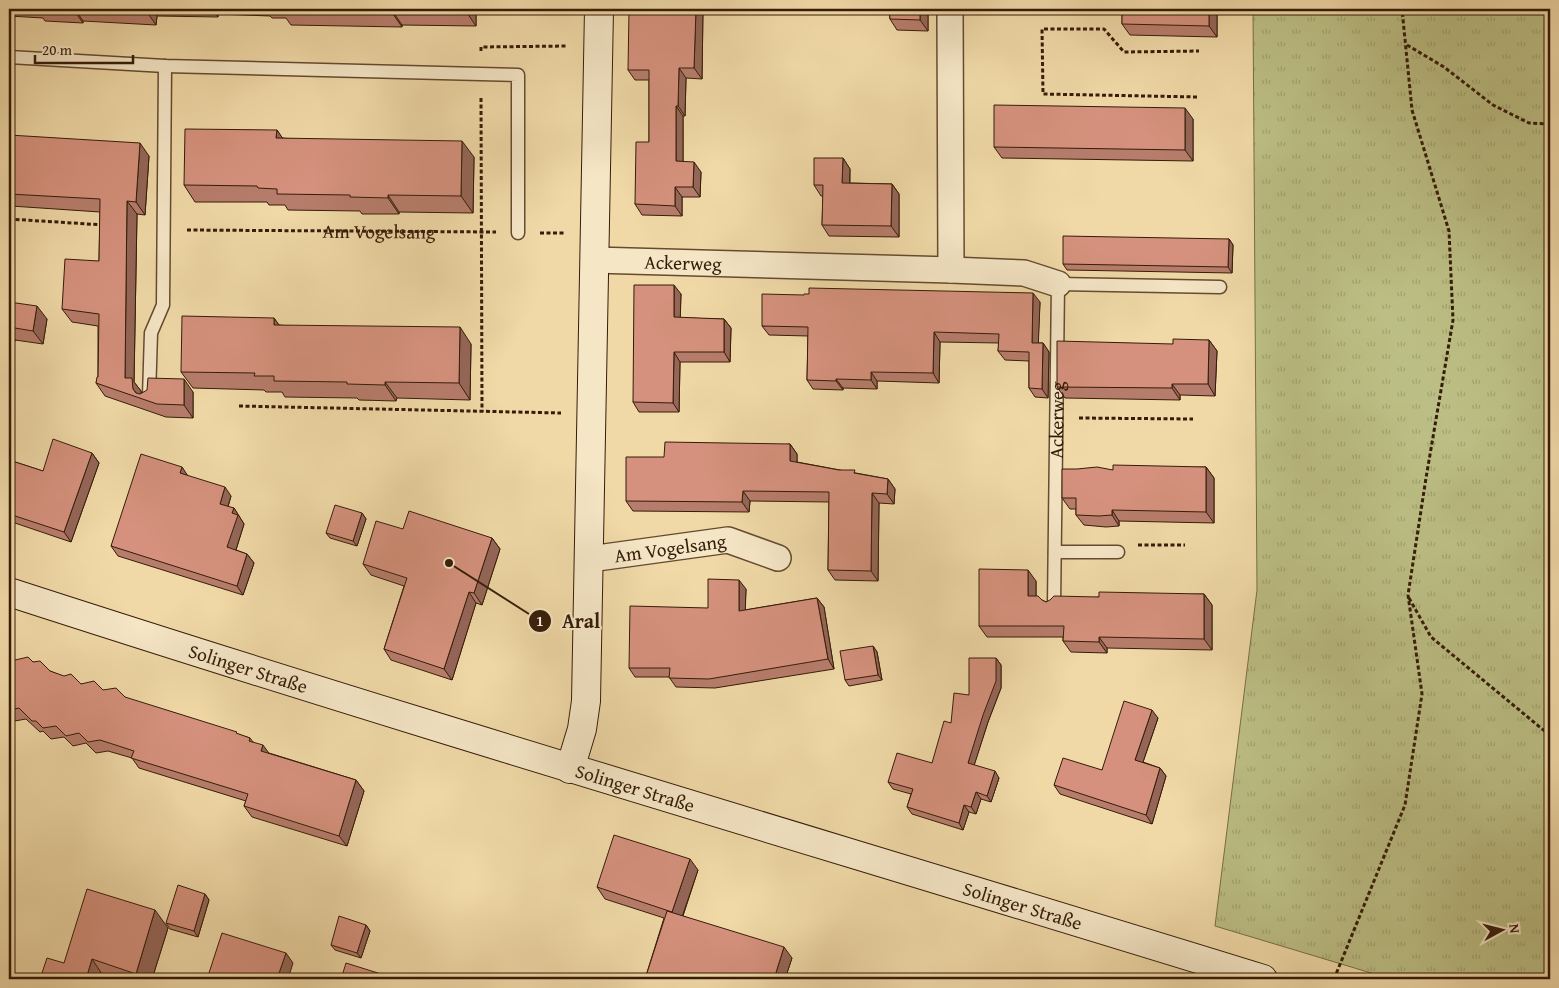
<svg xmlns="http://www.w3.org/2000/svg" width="1559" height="988" font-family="'Gentium Book Plus',serif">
  <defs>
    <pattern id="grass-tufts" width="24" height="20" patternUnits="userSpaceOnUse" patternTransform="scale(1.25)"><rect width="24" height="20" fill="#bcbf85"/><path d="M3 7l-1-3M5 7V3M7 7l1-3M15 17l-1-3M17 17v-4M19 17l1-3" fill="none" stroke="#a2a471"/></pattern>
  </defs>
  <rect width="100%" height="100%" fill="#f0d9a7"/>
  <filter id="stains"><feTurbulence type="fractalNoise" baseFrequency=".004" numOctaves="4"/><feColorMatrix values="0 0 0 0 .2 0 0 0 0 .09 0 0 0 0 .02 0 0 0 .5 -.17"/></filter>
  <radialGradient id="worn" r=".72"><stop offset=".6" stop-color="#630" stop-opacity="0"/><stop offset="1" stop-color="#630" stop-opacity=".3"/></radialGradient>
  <path fill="url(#grass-tufts)" stroke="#786e46" d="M1253,9h297v970h-159l-176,-53 42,-336z"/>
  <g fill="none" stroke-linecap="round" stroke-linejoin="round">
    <defs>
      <g id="lane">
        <path d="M9,57l156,9 353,9v158"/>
        <path d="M149,396l2,-63 12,-28 2,-239"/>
        <path d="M1055,552h63"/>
        <path id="s2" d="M1054,605l4,-321 162,3"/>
      </g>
      <g id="street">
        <path id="s3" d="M594,260l357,10 -1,-261"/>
        <path d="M951,270l73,3 34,11"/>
        <path id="s4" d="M590,559l138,-19 50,18"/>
      </g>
      <g id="secondary">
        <path id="s5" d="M9,592c416,135 836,258 1254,387"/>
        <path d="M570,769l12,-40 4,-28 13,-692"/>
      </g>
    </defs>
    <use href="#lane" stroke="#644b30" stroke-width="15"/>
    <use href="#street" stroke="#644b30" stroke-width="28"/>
    <use href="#secondary" stroke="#351c08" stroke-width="30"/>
    <g stroke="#351c08" stroke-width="3" stroke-dasharray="4 2.5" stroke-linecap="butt">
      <path d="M1407,45l37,22 49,38 36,18 21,1"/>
      <path d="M481,51v-4l87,-1"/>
      <path d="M1197,97l-154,-3 -1,-65h62l20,23 75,-1"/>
      <path d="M481,98l1,314"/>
      <path d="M9,219l95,6"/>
      <path id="s1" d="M187,230l309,2"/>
      <path d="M540,233h24"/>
      <path d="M239,406l322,7"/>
      <path d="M1079,418l114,1"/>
      <path d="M1138,545h47"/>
      <path d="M1409,598l22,39 116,96 3,8"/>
      <path d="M1547,733l3,-5"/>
      <path d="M1550,907v9"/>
      <path d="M1334,979l71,-174 17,-111 -14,-99 18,-117 27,-158 -4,-89 -37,-121 -10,-101"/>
    </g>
    <use href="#lane" stroke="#f5e6c6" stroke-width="12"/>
    <use href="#street" stroke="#f5e6c6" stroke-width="25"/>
    <use href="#secondary" stroke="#f5e6c6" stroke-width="28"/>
  </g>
  <path fill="#b77d6c" stroke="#351c08" d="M9,9h467v17l-74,-1v2l-111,-2 -5,-7h-14l-2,-2 -52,-2v3l-61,-1 -1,9 -73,-4v2l-38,-2 -2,-3 -34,-2z
    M703,9l-1,70 -16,-1 -1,38h-2v46l18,10 -1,25h-18v19l-40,-1 -7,-11 14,-62v-62h-14l-7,-10 22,-60z
    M889,9h39v22l-31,-1 -7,-11z
    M1045,9h172v28l-87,-2 -8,-11v-11l-75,-1z
    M1193,119v42l-191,-3 -8,-11z
    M277,130l5,8 192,19 -1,56 -74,-1v2h-37l-2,-3 -72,-1 -3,-5h-16l-2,-3h-72l-11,-17z
    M9,135l140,21 -4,59 -8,-1 -3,168 7,9v2l52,-1v26l-27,-1 -61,-21 -9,-13 2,-6v-51l-26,-4 -10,-13 37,-48 1,-49 -89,-6 -2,30z
    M843,158l7,11v14l42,1 7,10v43l-70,-1 -7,-11 1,-29h-2l-7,-11z
    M1229,239l4,6 -1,28 -165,-3 -4,-6z
    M681,294l-1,24 44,1 7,9 -1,34h-50l-1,50h-40l-6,-10z
    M9,302l38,17 -4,25 -28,-4 -4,18 -2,-1z
    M1040,302l-2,41h5l6,9 -1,46 -13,-1 -6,-9v-27l-24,-1 -7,-9 1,-8 -59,-1 -1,41 -62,-2v8l-34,-1v2l-30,-1 -6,-9 1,-44 -39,-1 -7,-9z
    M274,318l5,7 192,19 -1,56 -73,-2 -1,3 -37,-1 -2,-2 -72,-1 -3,-5h-16l-2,-2 -71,-2 -12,-16z
    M1209,340l8,11 -2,45 -35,-1v5l-115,-2 -8,-11 116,-43z
    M790,444l7,10v8l91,17 7,10 -1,15 -15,-1 -1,78 -43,-1 -7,-10 1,-68 -79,-1 -1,11 -116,-1 -7,-10 38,-44z
    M92,453l7,10 -28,79 -62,-21v-61l34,11z
    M182,467l5,9 44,20 -3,11 6,1 10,16 -8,26 11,4 7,9 -11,32 -125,-39 -7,-10z
    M1206,467l8,11v45l-95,-2v5l-13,1 -22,-2 -8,-10v-6h-6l-8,-11 51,-28z
    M362,513l4,6 -9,27 -27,-8 -4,-5z
    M492,538l8,11 -18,56 -6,-2 -24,77 -61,-20 -7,-11 20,-63 -33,-11 -8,-11z
    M1036,581v15l6,4 4,2 53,-5 105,-3 8,11v45l-105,-2v5l-36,-1 -8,-11v-4h-76l-8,-11z
    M746,589l-1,21 72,-12 7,9 10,62 -119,19 -39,-1 -7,-10h-34l-6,-9 79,-60z
    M873,646l4,6 5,28 -33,6 -4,-6z
    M9,658l2,3 22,1 17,9 31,13 169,54 3,4 16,11 87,27 8,11 -17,55 -95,-29 -8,-11 2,-5 -107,-33 -7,-10 -24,-7 -12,2 -10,-10 -13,3 -9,-9 -13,2 -8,-8 -3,1 -14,-13 -17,3z
    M996,658l5,7v23l-13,34 -14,43 25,13 -8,24 -10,-3 -5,15 -7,-2 -6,18 -51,-16 -5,-7 4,-13 -18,-5 -5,-7 44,-19 37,-68z
    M1158,718l-15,44 17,6 6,8 -14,48 -92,-30 -6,-9 48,-15z
    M698,870l-15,46 109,42 -7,21h-140l19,-61 -59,-19 -8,-12z
    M205,894l4,6 -11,37 -28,-8 -4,-6z
    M366,925l4,6 -9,27 -26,-8 -4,-5z
    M168,928l-16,51h-41l-7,-2 -1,2h-63l24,-16z"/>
  <path fill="#956658" stroke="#351c08" d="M73,9h2l8,12v2z
    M145,9h7l5,7 -1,9z
    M212,9h2l4,5v3z
    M391,9l11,16v2l-11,-16z
    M465,9h11v17l-11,-16z
    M696,9h7l-1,70 -8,-11z
    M920,9h8v22l-8,-11z
    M1209,9h8v28l-8,-11z
    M679,68l7,10 -1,38 -7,-10z
    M676,106l7,10v56l-7,-11z
    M1185,108l8,11v42l-8,-11z
    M277,130l11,16 -12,-8z
    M462,141l12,16 -1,56 -12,-17z
    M140,143l9,13 -4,59 -9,-13z
    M843,158l7,11 -1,25 -7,-11z
    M694,162l7,10 -1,25 -7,-10z
    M892,184l7,10v43l-8,-11z
    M675,187l7,10v19l-7,-10z
    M388,195l11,17v2l-11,-16z
    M127,201l10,13 -3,168 7,9v8l-8,-10 -8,-11z
    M9,203l2,3 -2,30z
    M1229,239l4,6 -1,28 -4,-6z
    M674,285l7,9 -1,33 -6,-10z
    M1033,293l7,9 -2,50 -6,-9z
    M37,306l10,13 -4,25 -10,-13z
    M274,318l11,16 -11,-9z
    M724,319l7,9 -1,34 -6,-10z
    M460,327l11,17 -1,56 -11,-17z
    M9,331l6,9 -4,18 -2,-3z
    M934,332l6,10 -1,41 -6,-10z
    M1209,340l8,11 -2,45 -7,-12z
    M1043,343l6,9 -1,46 -6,-9z
    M674,352l6,10 -1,50 -6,-9z
    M871,372l6,9v8l-6,-9z
    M184,379l9,13v26l-9,-13z
    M836,379l7,9v2l-7,-9z
    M385,382l12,16 -1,3 -11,-16z
    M1172,384l8,11v5l-8,-12z
    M790,444l7,10v17l-7,-10z
    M92,453l7,10 -28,79 -7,-10z
    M182,467l6,9 -8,-3z
    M1206,467l8,11v45l-8,-11z
    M888,479l7,10 -1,15 -7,-10z
    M225,487l6,9 -5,17 -6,-9z
    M743,491l7,10 -1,11 -7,-10z
    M872,493l7,10 -1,78 -7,-10z
    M234,508l10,16 -10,32 -7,-9 5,-34z
    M1112,510l7,11v5l-7,-11z
    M362,513l4,6 -9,27 -4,-5z
    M492,538l8,11 -18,56 -8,-12z
    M247,554l7,9 -11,32 -6,-9z
    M1028,570l8,11v26l-8,-11z
    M739,580l7,9 -1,31 -6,-9z
    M469,592l7,11 -24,77 -8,-11z
    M1204,594l8,11v45l-8,-11z
    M817,598l7,9 10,62 -6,-10z
    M1099,637l8,11v5l-8,-11z
    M873,646l4,6 5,28 -4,-5z
    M996,658l5,7v23l-13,34 -15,47 -5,-6z
    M1152,710l6,8 -17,50 -6,-8z
    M263,745l8,11 -10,-5z
    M1160,768l6,8 -14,48 -6,-9z
    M995,771l4,7 -8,24 -4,-6z
    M356,780l8,11 -17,55 -8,-10z
    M976,792l5,7 -5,15 -5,-7z
    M964,805l5,7 -6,18 -4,-7z
    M690,859l8,11 -18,53 -8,-11z
    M205,894l4,6 -11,37 -4,-6z
    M155,910l13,18 -16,51h-12l-4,-5z
    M366,925l4,6 -9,27 -4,-5z
    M784,947l8,11 -7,21h-11z
    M286,953l7,10 -5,16h-11z
    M92,959l12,18 -1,2h-17z"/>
  <path fill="#d5917d" stroke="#351c08" d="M280,9h111v2z
    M412,9h53v1z
    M650,9h46l-2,59h-15l-1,38h-2v55l18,1 -1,25h-18v19l-40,-2 1,-62h13v-72h-21l1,-60h21z
    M889,9h31v11l-30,-1z
    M1122,9h87v17l-87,-2z
    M994,105l191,3v42l-191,-3z
    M185,129l92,1 -1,8 186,3 -1,55 -73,-1v3l-38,-1v-2l-73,-1v-5l-19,-1 -1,-2 -73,-1z
    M9,135l131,8 -4,59 -9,-1 -2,177h7l1,11 3,4 4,1 7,-4 1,-12 36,1v26l-27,-1 -61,-21 1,-6h1l1,-63 -37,-5 3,-50 34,2 1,-62 -91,-5z
    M814,158h29l-1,25 50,1 -1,42 -69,-1 1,-40h-9z
    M1063,236l166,3 -1,28 -165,-3z
    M634,285h40v32l50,2v33h-50l-1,51 -40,-1z
    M809,288l224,5 -1,50h11l-1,46 -13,-1v-36l-31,-1 1,-17 -65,-2 -1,41 -62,-1v8l-35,-1v2l-29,-1 1,-53 -46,-1v-32l42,1v-1h5z
    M9,302l28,4 -4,25 -24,-4z
    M182,316l92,2v7l186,2 -1,56 -74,-1v3l-38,-1v-2l-73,-1v-5h-20l1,-3 -74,-1z
    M1173,339l36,1 -1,44h-36v4l-115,-1v-46l116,3z
    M53,439l39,14 -28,79 -55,-18v-54l34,11z
    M665,442l125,2v17l49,9h16l-1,3 34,6 -1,15 -15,-1 -1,78 -43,-1 1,-78 -86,-1 -1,11 -116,-1v-44h38z
    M141,454l41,13 -2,6 45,14 -5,17 14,4 -2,5 6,2 -11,32 20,7 -10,32 -126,-40z
    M1113,465l93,2v45l-94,-2v5l-13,1 -23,-1v-17h-14v-29h15l20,-2 16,3z
    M335,505l27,8 -9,28 -27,-8z
    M409,511l83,27 -18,55 -5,-1 -25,77 -60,-20 23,-71 -44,-14 13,-43 27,8z
    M979,569l49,1v26h10l4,4 4,2 4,-2 4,-4 45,1v-5l105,2v45l-105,-2v5l-36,-1 1,-15h-85z
    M708,579l31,1v31l78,-13 11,61 -119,20 -40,-1 1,-10h-41l1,-62 78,2z
    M873,646l5,29 -33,5 -5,-29z
    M28,657l5,5 7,-1 10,10 14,5 7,-2 10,10 13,-3 9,9 13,-2 9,9 112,35 -1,1 14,5 -1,3 14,4 -2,6 95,29 -17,56 -95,-30 4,-12 -117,-36 3,-7 -34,-11 -12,2 -9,-9 -13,3 -10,-10 -13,2 -7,-7h-4l-13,-13 -10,2v-52l2,3z
    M969,658h27v23l-13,34 -15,48 27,8 -8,25 -11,-4 -5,15 -7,-2 -5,18 -52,-16 6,-18 -25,-7 9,-29 35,10 12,-42 7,2 3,-30 15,2z
    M1124,701l28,9 -17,50 25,8 -14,47 -92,-30 9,-27 39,12z
    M614,835l76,24 -18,53 -75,-25z
    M178,885l27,9 -11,37 -28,-8z
    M87,889l68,21 -19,64 -44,-15 -6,20h-46l7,-21 17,5z
    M667,911l117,36 -10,32h-129z
    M339,916l27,9 -9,28 -26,-8z
    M222,933l64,20 -9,26h-70z
    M346,963l51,16h-56z"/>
  <g text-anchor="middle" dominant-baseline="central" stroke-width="4" stroke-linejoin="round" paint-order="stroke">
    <g font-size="19" fill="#351c08" stroke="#f5e6c6">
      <text stroke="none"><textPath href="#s1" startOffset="192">Am Vogelsang</textPath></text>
      <text stroke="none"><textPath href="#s3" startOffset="89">Ackerweg</textPath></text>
      <text stroke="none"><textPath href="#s2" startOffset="185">Ackerweg</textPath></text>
      <text stroke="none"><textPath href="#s4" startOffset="81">Am Vogelsang</textPath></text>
      <text stroke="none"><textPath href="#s5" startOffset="251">Solinger Straße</textPath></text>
      <text stroke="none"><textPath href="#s5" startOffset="656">Solinger Straße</textPath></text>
      <text stroke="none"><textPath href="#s5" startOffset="1061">Solinger Straße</textPath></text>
    </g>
  </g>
  <path fill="none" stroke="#351c08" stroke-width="2" d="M449 563L540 621"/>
  <g fill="#351c08" stroke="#f5e6c6" stroke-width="2">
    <circle cx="449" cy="563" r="5"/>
    <circle cx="540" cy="621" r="12"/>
  </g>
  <g font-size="15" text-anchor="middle" font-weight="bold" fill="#fff">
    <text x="540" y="626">1</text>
  </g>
  <g font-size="20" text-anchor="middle" font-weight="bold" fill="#351c08" stroke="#f5e6c6" stroke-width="4" stroke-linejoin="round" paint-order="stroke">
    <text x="581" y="628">Aral</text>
  </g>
  <rect width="1559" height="988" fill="none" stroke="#f0d9a7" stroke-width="30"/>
  <rect x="10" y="10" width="1539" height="968" fill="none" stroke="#351c08" stroke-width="2.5"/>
  <rect x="15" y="15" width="1529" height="958" fill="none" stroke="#351c08"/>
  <g transform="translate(1502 930) rotate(83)" stroke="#f5e6c6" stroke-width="4" paint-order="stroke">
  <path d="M0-4L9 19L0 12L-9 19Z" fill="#351c08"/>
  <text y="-8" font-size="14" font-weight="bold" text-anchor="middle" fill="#351c08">N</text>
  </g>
  <path d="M35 55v8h98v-8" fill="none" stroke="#351c08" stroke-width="2.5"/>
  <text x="42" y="55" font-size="15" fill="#351c08" stroke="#f5e6c6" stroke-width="4" paint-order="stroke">20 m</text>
  <rect width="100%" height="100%" filter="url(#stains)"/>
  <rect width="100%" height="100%" fill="url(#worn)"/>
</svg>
